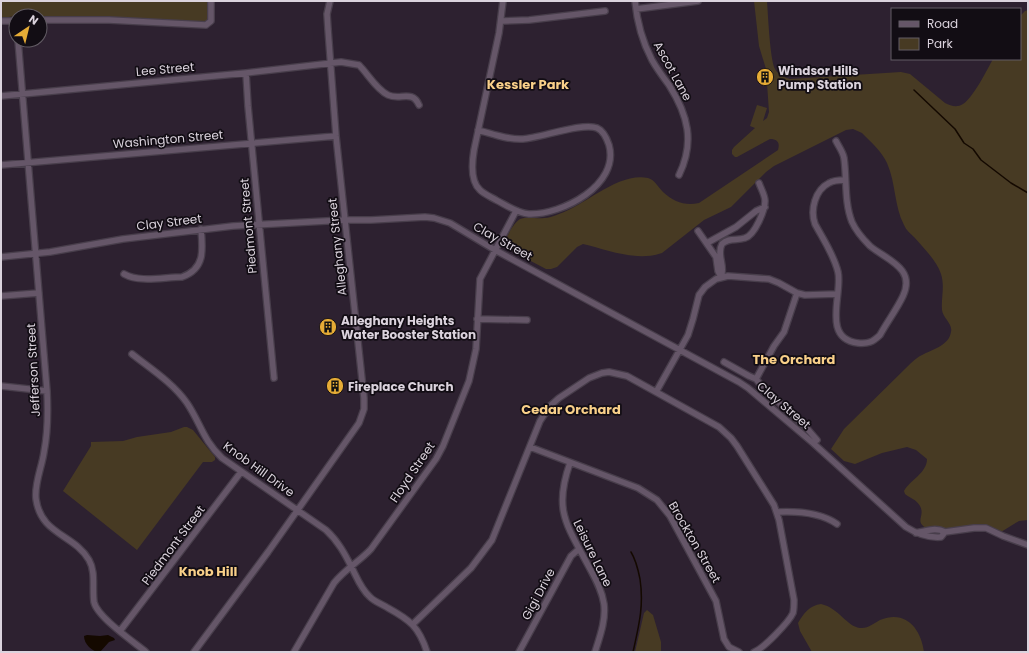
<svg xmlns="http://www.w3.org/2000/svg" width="1029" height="653" font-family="Poppins,sans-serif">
  <rect width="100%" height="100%" fill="#2d2130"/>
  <path fill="#473a23" d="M1,1h207v18l-4,4 -98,-6 -90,-1 -15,2z
    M754,1h13c1,13 3,59 8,68 3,6 9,8 15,10l111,-7 9,2 35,29c6,3 12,5 18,1 10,-6 24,-34 30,-45h27v-43l5,-5 3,-1v510l-9,1 -18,11 -17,-6 -54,4c-18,-8 -4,-13 -10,-24 -3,-6 -10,-8 -15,-12l-1,-3c6,-11 23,-18 23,-32l-11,-9 -9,-3 -25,6 -27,11 -11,-3 -13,-12 13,-20 63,-62c5,-5 10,-10 17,-13 10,-5 25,-9 27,-22 2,-8 -8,-14 -9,-22 -1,-13 3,-23 -1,-36 -4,-13 -19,-28 -27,-37 -4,-4 -8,-7 -10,-12 -10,-19 -8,-42 -17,-62 -5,-11 -16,-21 -25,-30l-9,-4 -7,1 -72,36 -8,6 -35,35 -27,13 -42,33c-25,9 -54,-3 -79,-9l-6,3 -20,20 -6,2h-5l-42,-22 -1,-3c4,-7 10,-21 17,-25 7,-3 17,0 24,-1 5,0 10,-2 15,-4 27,-9 59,-42 89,-36 7,2 10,9 15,14 11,10 22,14 36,11l79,-53c2,-7 0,-11 -8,-11l-33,18h-2l-3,-3v-4l2,-3 21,-19 -5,-2 7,-21 10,3 -4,13 4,-3 2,-6 -3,-43 -7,-23z
    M184,427h3l6,3 22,27v3l-3,2h-9l-66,88 -74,-59 28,-45v-4l32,-1 14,-4 34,-5z
    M821,604c18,4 25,22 39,24 8,1 14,-5 20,-8 26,-11 41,9 44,32h-112l-12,-21 -2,-8c5,-9 12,-18 23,-19z
    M647,610l6,5 8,27v10h-26l9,-39z"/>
  <path fill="#140900" d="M87,635l13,1 8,-1 6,3 1,2 -6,2 -9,10c-8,0 -16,-8 -16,-16z"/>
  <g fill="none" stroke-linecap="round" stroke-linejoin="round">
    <path stroke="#140900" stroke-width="1.5" d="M914,90l41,39 9,14 9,6 8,11 30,23 17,10
      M631,552c5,8 7,17 9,27 4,27 -1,46 -7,73"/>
    <defs>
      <path id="minor" d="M635,1c2,21 7,40 17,59 5,9 11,17 17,25 19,30 26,57 10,90
        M636,9l62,-8
        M40,20h69l97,5 5,-4v-20
        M1,21h15
        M502,21l27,-1 76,-9
        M18,40l29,351c1,20 1,41 -3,61 -2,15 -10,32 -8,47 5,36 38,35 53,61 7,12 3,28 5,42 3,15 40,40 52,50
        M246,73l2,33 26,272
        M1,96l245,-23 95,-11 18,3c9,9 17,24 29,30 12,6 24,-6 31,10
        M478,130c15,4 30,10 45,9 17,-1 60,-17 74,-11 7,3 10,11 12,17 11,40 -47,70 -80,69 -12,-1 -23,-9 -33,-14 -5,-3 -12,-6 -16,-10 -10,-9 -8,-28 -6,-40l25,-117 4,-32
        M836,141c3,6 7,11 8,17 3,21 0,44 8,64 4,9 11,17 18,24 17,14 46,22 33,50 -6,13 -16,26 -23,39 -7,7 -12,9 -22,8 -37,-4 -15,-50 -20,-71 -4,-17 -15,-33 -23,-48 -5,-14 0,-34 14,-41 5,-3 11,-3 16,-3
        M1,165l335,-29
        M698,231l18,26 2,14 3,6
        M707,243l29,-16 20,-16 9,-4
        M1,257l49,-5 73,-13 110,-13 112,-6h26l54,-3 9,1 16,5 45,27 244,132 9,6 65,55 93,84c11,7 22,11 35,10l4,-5c-9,-5 -20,-1 -29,1
        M124,274c16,9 40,3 58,3 23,-8 21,-27 19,-48
        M721,277c5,-11 -5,-22 1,-33 7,-7 15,-3 23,-6 10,-3 20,-28 20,-37 0,-6 -4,-12 -6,-18
        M1,296l38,-3
        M477,319l50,1
        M132,354c19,15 41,29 55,49 14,21 16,37 35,55l104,72c12,11 19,24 26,38 5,10 9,21 18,29 5,5 12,7 18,11 22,12 31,19 39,44
        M724,362l25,14 7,3 9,11 39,35 13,15
        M756,379l18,-33 10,-14 13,-39
        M1,386l46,5
        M656,392l32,-57 5,-16 6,-24 6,-8 11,-8 12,-3 41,3 10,4 18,10 8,2 32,-1
        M530,447l108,41 19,12 13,16 46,85 8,38 5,8 10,5
        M570,463c-17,48 -3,62 19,104 6,11 13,23 15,37 2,16 -4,32 -9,48
        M777,512c20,-1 43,0 60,12
        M945,532l29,-4h12l17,8 25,9
        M413,624l58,-56 21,-28 48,-119 10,-15 9,-8 30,-20 13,-5 7,-1 18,4 92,51 12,11 6,8 37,59 5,15 15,80c0,4 0,9 -1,13 -4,9 -30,36 -39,39
        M120,631l121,-159
        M194,652l74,-100 91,-129 5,-14v-11l-28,-262 -8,-107 -1,-15 3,-13
        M294,652l40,-69c11,-14 26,-22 37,-34l65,-90 7,-13 26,-65 7,-32 4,-70 36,-68
        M519,652l52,-96 8,-7"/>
    </defs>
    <use href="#minor" stroke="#483e4b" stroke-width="8"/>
    <use href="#minor" stroke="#655668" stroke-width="5.5"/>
  </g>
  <defs>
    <symbol id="building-disc" viewBox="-11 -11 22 22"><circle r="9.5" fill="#e6ac36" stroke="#120d14"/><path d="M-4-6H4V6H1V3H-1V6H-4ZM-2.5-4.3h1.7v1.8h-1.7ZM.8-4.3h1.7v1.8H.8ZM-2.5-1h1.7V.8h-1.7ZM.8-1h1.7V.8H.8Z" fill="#111"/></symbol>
  </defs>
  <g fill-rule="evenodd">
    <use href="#building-disc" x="755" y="67" width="20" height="20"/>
    <use href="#building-disc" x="318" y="317" width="20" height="20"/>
    <use href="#building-disc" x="325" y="376" width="20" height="20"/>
  </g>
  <g text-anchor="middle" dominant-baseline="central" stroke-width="3.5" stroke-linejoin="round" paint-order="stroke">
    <g font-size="12" fill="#dbd3dd" stroke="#120d14">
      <text transform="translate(165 69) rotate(-5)">Lee Street</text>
      <text transform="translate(673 71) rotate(61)">Ascot Lane</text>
      <text transform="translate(168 139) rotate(-5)">Washington Street</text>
      <text transform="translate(169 222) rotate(-7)">Clay Street</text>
      <text transform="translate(248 226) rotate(-95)">Piedmont Street</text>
      <text transform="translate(503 241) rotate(29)">Clay Street</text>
      <text transform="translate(337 247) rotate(-96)">Alleghany Street</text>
      <text transform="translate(33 370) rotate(-93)">Jefferson Street</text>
      <text transform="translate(784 405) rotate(40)">Clay Street</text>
      <text transform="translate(259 469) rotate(36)">Knob Hill Drive</text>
      <text transform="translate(412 472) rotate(-56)">Floyd Street</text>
      <text transform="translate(695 542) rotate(60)">Brockton Street</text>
      <text transform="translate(173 545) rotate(-53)">Piedmont Street</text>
      <text transform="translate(593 553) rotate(64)">Leisure Lane</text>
      <text transform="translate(538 594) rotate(-62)">Gigi Drive</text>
    </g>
    <g font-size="12" font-weight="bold" fill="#dbd3dd" stroke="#120d14" text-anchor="start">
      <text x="778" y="70">Windsor Hills<tspan x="778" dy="14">Pump Station</tspan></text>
      <text x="341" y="320">Alleghany Heights<tspan x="341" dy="14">Water Booster Station</tspan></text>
      <text x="348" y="386">Fireplace Church</text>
    </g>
    <g font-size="13" font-weight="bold" fill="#f9d089" stroke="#120d14">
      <text x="528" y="84">Kessler Park</text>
      <text x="794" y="359">The Orchard</text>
      <text x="571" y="409">Cedar Orchard</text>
      <text x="208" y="571">Knob Hill</text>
    </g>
  </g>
  <rect width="1029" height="653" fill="none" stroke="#dbd3dd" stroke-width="4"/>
  <rect x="891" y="8" width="130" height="52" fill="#120d14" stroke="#625c64"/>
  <rect x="899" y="21" width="20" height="6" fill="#655668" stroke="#625c64"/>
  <text x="927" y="28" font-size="12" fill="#dbd3dd">Road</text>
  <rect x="899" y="38" width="20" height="12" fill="#473a23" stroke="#625c64"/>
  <text x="927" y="48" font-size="12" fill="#dbd3dd">Park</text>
  <g transform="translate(28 28) rotate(35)"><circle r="19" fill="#120d14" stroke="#625c64"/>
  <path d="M0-3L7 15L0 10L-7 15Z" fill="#e6ac36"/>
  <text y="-6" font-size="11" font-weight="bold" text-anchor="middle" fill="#dbd3dd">N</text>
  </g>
</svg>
